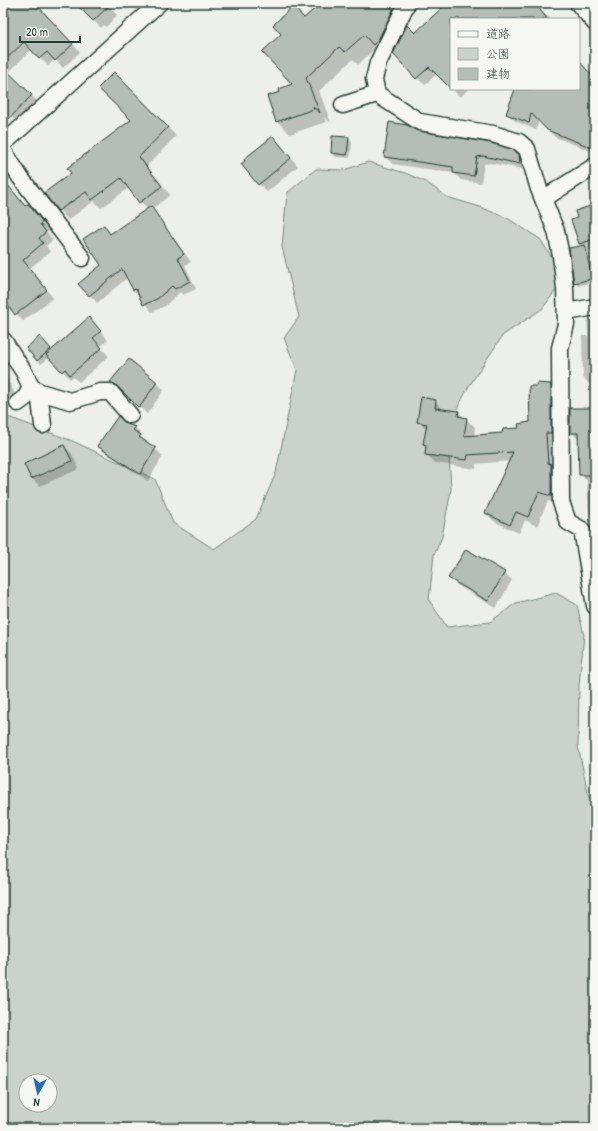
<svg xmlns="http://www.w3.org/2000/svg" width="598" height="1131" font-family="'Patrick Hand','Klee One',sans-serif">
  <rect width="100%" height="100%" fill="#edefea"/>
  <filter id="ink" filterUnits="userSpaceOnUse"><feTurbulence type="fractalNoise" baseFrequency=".025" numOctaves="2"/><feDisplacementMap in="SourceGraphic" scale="8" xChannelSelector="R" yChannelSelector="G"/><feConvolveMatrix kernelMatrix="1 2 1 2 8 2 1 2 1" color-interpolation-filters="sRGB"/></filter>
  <g filter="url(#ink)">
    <path fill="#cbd2cc" stroke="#758880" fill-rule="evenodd" d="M368,162l37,11 21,9 21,15 33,10 27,11 33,21 25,39 -23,31 -39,26 -34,51 -13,25 -7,42 2,37 -9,47 -8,18 -5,45 18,27 43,-5 26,-19 40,-10 21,12 7,30 -5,50 -1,61 11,52 6,4v326h-592v-711l8,1 59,22 85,39 18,44 41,26 42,-30 20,-46 21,-103 -13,-32 15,-21 -17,-70 5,-54 29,-24 28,1zM26,1081h24v24h-24z"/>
    <path fill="#0003" d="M3,3h31l46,49 -17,16 -8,-9 -7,7 -16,-17 -24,24 31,30 -20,21 -16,-16z
      M76,3h32l-1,1 10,11 -11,12 -2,-2 -3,3z
      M322,3h98l-62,62 -5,-6 -34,32 12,32 -7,-6 2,5 -36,12 -13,-13 4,-28 12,-8 12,-66z
      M449,3h81l21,16h-100v69l-14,-14 -12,11 -8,-7 -2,-43z
      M579,66l16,13v74l-40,-16 -16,-17 -3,10 -21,-9 -8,-8 10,-24h62z
      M114,73l62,63 -29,30 23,29 -18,14 39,53 -6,3 11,24 -13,6 -3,-3 -15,14 -13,6 -18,-22 -7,-12 -30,25 -17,-19 22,-19 2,-38 7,7 37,-24 -19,-22 -28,20 -7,-7 -26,19 -23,-27 28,-19 59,-53z
      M452,89h17l-9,8z
      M418,132l100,23 8,8 1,7 -37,-7 -6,1 -3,19 -20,-3 -7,-7 -61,-9 -8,-7z
      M273,137l25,29 -31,26 -8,-8z
      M348,138l4,4 -2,16 -14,-1 -4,-4z
      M6,184l20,22 2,-1 8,8 14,17 -3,2 6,8 -7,6 4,6 -20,16 23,30 -30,23 -20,-24v-110z
      M595,207v42l-6,2 6,31 -17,4 -3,-4 8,-36 -3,-2 -7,-23 5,-2 -2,-7z
      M587,321h8v64h-5l-7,-8 -1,-41h6z
      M96,326l12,14 -8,7 9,9 -30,26 -6,-5 -3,2 -20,-22 -9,7 -4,-4 7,-19 8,10z
      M3,371l13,25 -13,6z
      M111,382h45l8,8 -17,24 -21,-21 -7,-3z
      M550,385l9,8 1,111 -12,-3 -11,25 -12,-6 -6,13 -24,-11 -9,-9 24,-52 -34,3v5l-41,-6 -9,-9 1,-8 -2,-2 2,-14 -9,-9 17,-20 9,9 14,2 8,7 9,8 -1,9 29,-2 28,-11z
      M595,409v111l-6,-8 -2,-31 -7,-7 -1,-34 -8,-8z
      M126,425l9,3 7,7 -1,2 22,19 -15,25 -42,-28 -7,-7z
      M64,446l8,8 7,15 -39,17 -8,-7 -7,-15z
      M504,573l8,7 -16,28 -39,-23 -7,-7z"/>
    <path fill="#b4bdb8" stroke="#1f3d34" d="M3,3h32l38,41 -18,17 -8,-9 -8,7 -15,-17 -21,20z
      M75,3h37l-19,18z
      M321,3h66l6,7 -15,30 -5,5 -9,-10 -19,17 -6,-5 -33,31 14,35 -7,-6 1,2 -38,13 -9,-26 13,-4 -1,-3 13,-5 -30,-32 19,-18 -8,-9 20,-19 11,12z
      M447,3h88l12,16h-96v70l-22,-22 -13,12 -23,-25 14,-29 8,8z
      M579,61l16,18v70l-48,-19 -16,-17 -2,10 -23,-9 9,-25h64z
      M3,67l29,28 -29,30z
      M114,72l54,55 -29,30 23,29 -23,17 -18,-25 -29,22 -6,-8 -28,19 -14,-18 27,-20 -4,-5 64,-48 -33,-32z
      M389,122l18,3 11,6 73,12 23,7 5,4 1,10 -37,-8 -6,1 -3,19 -21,-3v-6l-69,-10z
      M273,136l18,22 -33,27 -17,-21 4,-3 -1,-2z
      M332,136l17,1 -2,18 -16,-2z
      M3,179l22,27 3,-2 15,18 -3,2 6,8 -7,6 4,5 -20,17 24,30 -32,25 -12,-16z
      M151,206l33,48 -6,4 12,23 -15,8 -3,-3 -15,13 -14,6 -7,-16 -3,1 -11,-21 -33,27 -11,-12 23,-19 -18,-26 21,-14 6,9z
      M590,206v2l5,-1v32l-16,5 -8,-24 6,-2 -2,-7z
      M585,245l7,34 -18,4 -5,-35z
      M89,317l12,14 -8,7 9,10 -32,27 -5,-6 -3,3 -16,-17z
      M40,336l11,13 -14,12 -11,-13z
      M129,359l28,23 -18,26 -22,-22 -7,-4z
      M536,383l15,1v49h-5l2,30 3,1v32l-12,-4 -11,25 -12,-5 -6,13 -25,-12 28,-61 -45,3 -1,5 -42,-5 1,-10 -3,-1 4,-20 -10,-2 4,-25 15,3 -1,8 24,3 -1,5 9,2 -3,18 38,-3 1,-4 16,-1 -1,-4 12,-2 -1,-36h8z
      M570,408h25v67h-16l-1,-42h-8z
      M118,416l9,8 9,3 -3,3 8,5 -2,2 17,11 -16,26 -43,-28z
      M64,445l8,16 -41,18 -7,-15z
      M466,549l39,23 -17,29 -40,-23z"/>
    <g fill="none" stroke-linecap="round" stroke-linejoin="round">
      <defs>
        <path id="street" d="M407,3l-29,60 -4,16 3,15 43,28 73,12 26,8 8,7 12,40 17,42 5,25 4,32 1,36 -6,24 1,154 7,20 14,8 13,76
          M578,3l17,20
          M343,105l34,-11
          M3,144l156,-141
          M3,150l17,27 62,81
          M543,199l52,-33
          M566,312l29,-5
          M3,340l21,32 7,15 9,5 30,9 30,-9h10l20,23
          M18,403l8,-6 5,-10 9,13 3,25"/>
      </defs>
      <use href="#street" stroke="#1f3d34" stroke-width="19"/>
      <use href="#street" stroke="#f6f6f2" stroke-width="16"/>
    </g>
  </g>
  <rect width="598" height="1131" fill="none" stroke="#f6f6f2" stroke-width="16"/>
  <rect x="8" y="8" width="582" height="1115" fill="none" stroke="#1f3d34" stroke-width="1.5" filter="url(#ink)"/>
  <rect x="450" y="18" width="130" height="72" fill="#f6f6f2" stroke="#a0aca6"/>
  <rect x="458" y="31" width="20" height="6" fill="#f6f6f2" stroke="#a0aca6"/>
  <text x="486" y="38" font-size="12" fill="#1f3d34">道路</text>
  <rect x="458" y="48" width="20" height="12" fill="#cbd2cc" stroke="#a0aca6"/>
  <text x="486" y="58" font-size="12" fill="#1f3d34">公園</text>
  <rect x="458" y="68" width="20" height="12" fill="#b4bdb8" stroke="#a0aca6"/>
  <text x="486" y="78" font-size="12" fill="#1f3d34">建物</text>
  <g transform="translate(38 1093) rotate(188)"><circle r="19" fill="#f6f6f2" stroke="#a0aca6"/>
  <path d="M0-3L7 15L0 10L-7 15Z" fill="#1f6fb2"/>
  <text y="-6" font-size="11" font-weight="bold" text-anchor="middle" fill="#1f3d34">N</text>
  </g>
  <path d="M20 36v6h60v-6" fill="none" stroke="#1f3d34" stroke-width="2"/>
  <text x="26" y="36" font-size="12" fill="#1f3d34" stroke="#f6f6f2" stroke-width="3" paint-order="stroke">20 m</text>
</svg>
